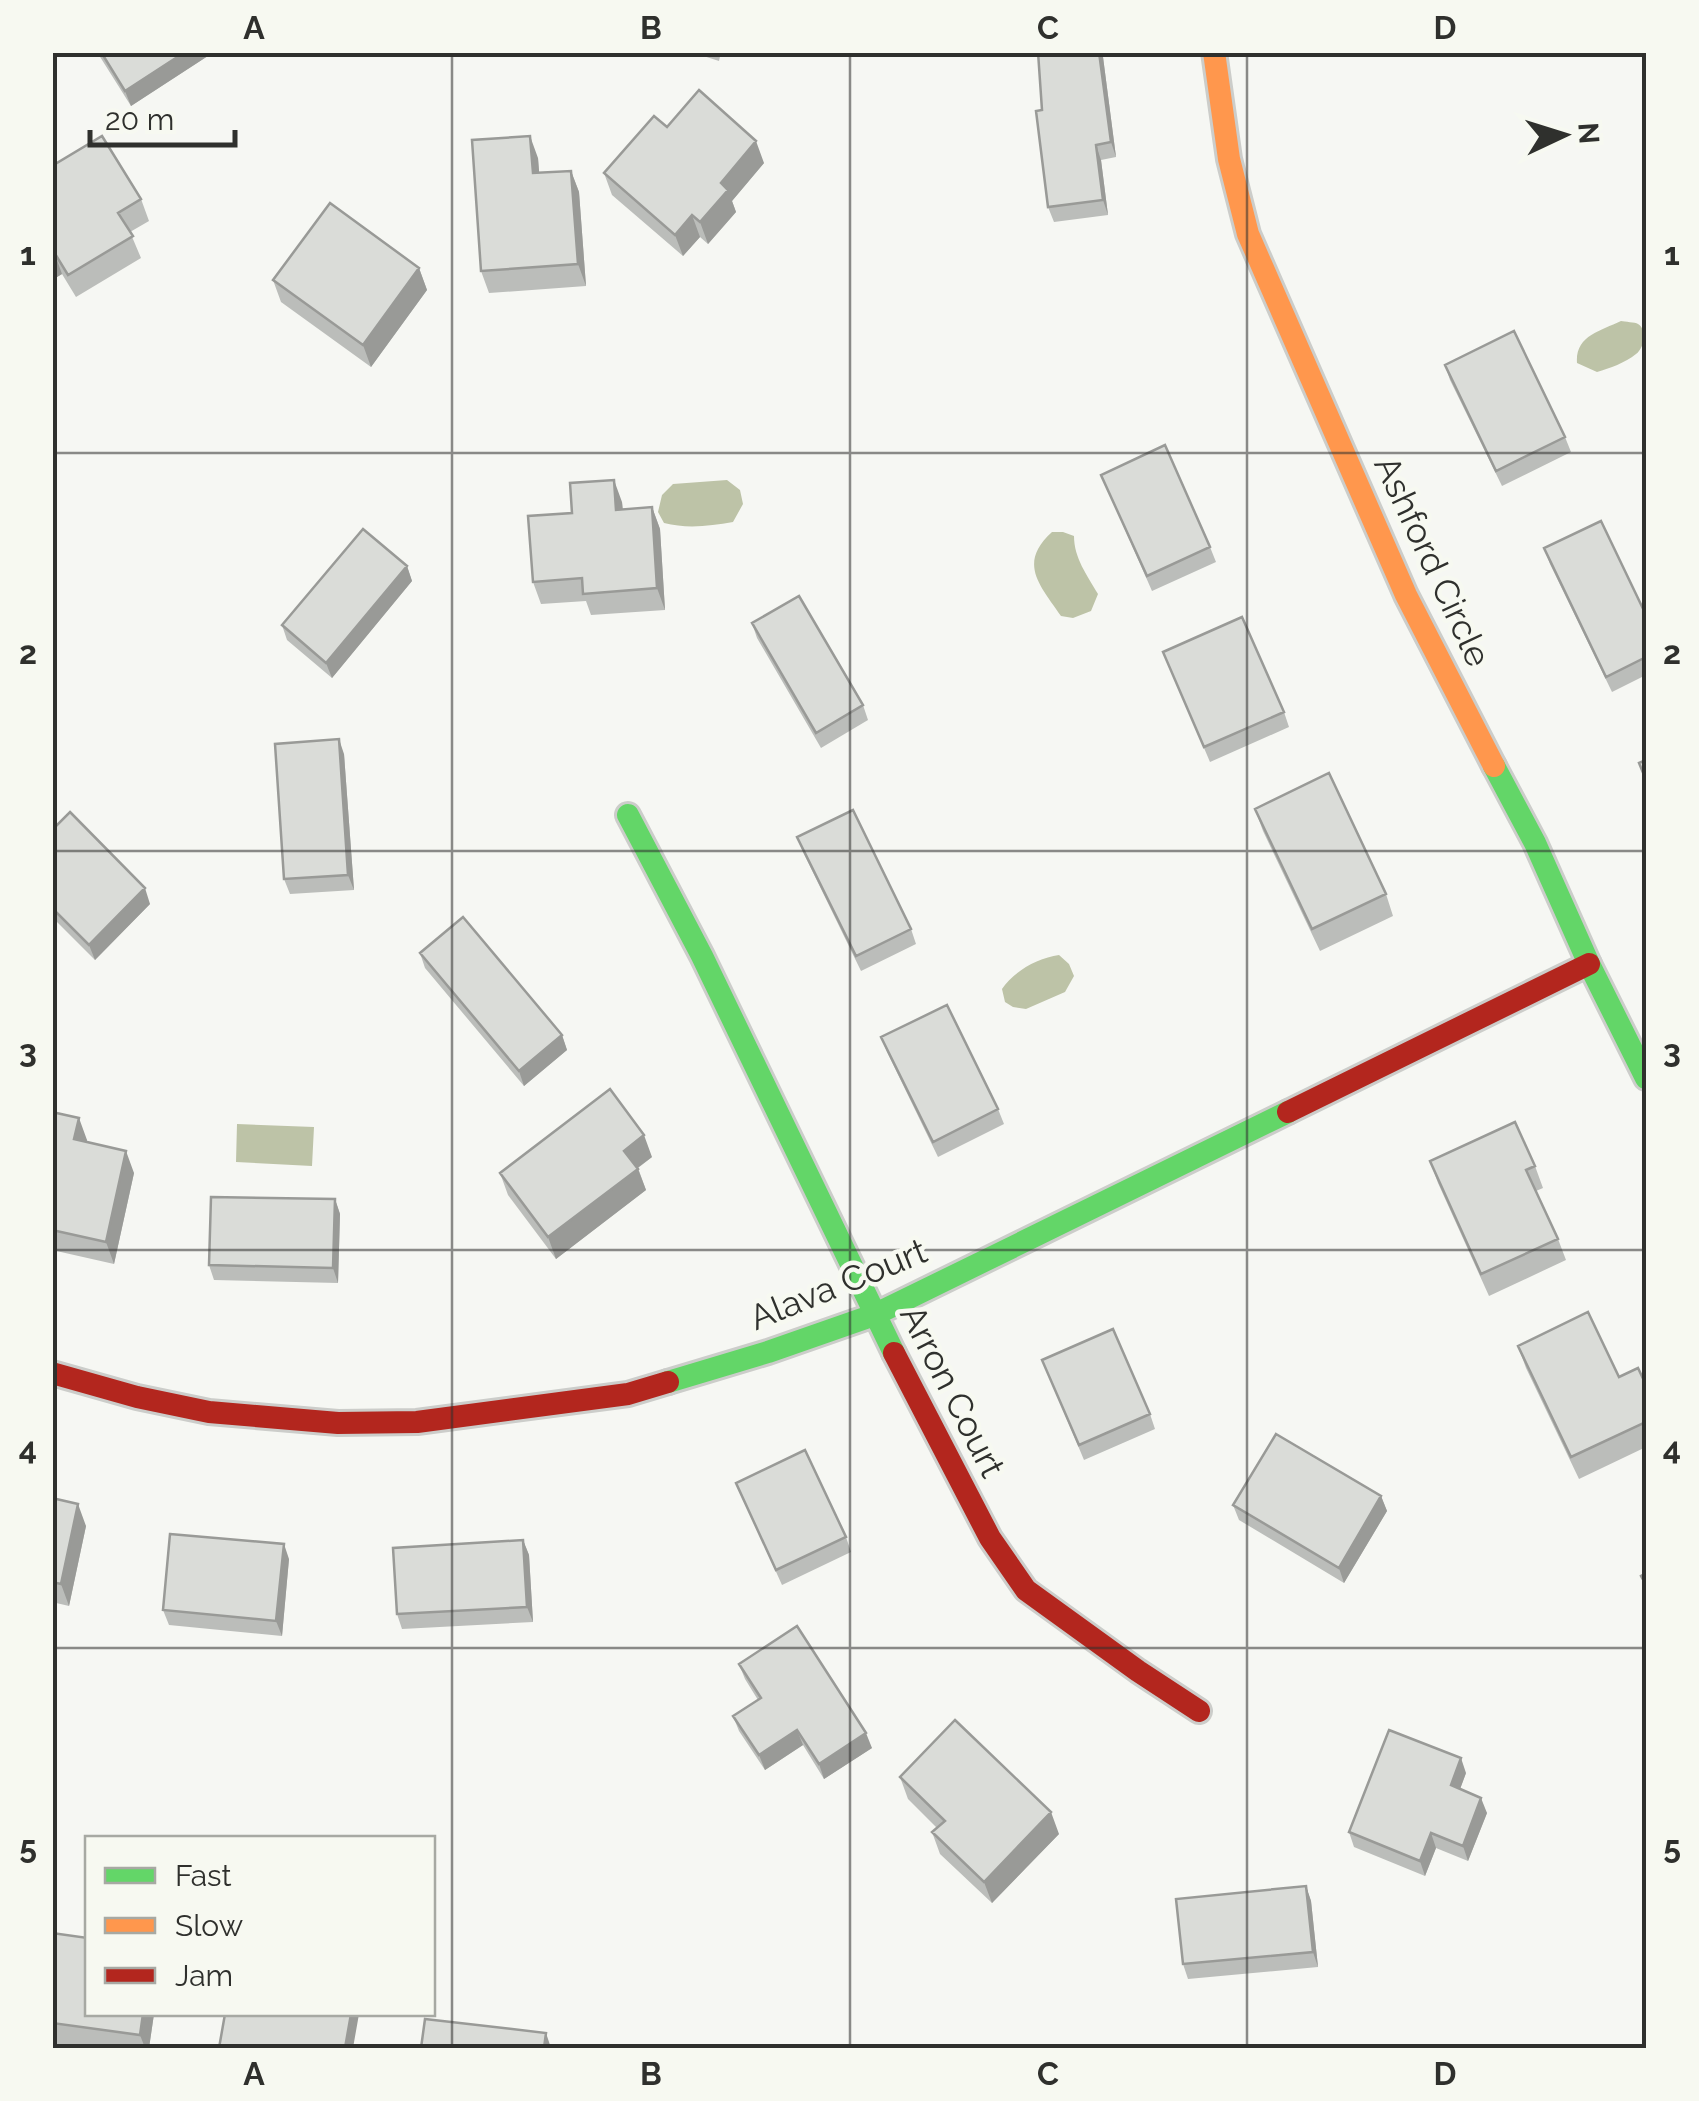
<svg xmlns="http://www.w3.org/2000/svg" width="1699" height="2101" font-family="Raleway,sans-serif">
  <rect width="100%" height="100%" fill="#f6f7f3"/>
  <path fill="#bdc3a7" d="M1621,321c4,1 14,1 17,3 10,6 6,24 -2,30 -11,9 -26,14 -39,18l-20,-9c-2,-27 23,-32 44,-42z
    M727,480l13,10 3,14 -10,18c-23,4 -46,7 -69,1l-6,-11 4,-17 11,-11z
    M1052,532h11l11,4c0,22 13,39 24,58l-7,17 -18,7 -12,-2c-22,-32 -43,-53 -9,-84z
    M1059,955l10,9 5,12 -9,16 -39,17 -13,-2 -8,-5 -3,-13c12,-18 36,-31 57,-34z
    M237,1124l77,3 -2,39 -76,-4z"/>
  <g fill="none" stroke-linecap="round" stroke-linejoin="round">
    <defs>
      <path id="fast" d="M1494,766l41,77 54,121 57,114
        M628,815l74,141 192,397
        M668,1382l100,-30 106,-37 414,-203"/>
      <path id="slow" d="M1214,52l15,107 19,75 158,361 88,171"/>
      <path id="jam" d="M1288,1112l301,-148
        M894,1353l96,185 36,52 112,81 61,40
        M52,1373l85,24 72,15 129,11 79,-1 211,-28 40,-12"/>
    </defs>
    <use href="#fast" stroke="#cccdca" stroke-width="28"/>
    <use href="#slow" stroke="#cccdca" stroke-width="28"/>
    <use href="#jam" stroke="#cccdca" stroke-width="28"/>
    <use href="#fast" stroke="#63d668" stroke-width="22"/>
    <use href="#slow" stroke="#ff974d" stroke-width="22"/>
    <use href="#jam" stroke="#b3261e" stroke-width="22"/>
  </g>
  <path fill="#bbbdba" d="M97,52h117l-83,54z
    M691,52h30l-2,9z
    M1038,52h69v5h-4l13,100 -15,3 7,55 -54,7 -6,-15z
    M667,127l97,36 -32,38 4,11 -28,32 -8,-7 -17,19 -71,-61 -8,-22z
    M538,158l1,15 32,-2 8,21 7,94 -97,7 -8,-22z
    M52,166l89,33 8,22 -19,11 11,26 -65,39 -14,-23 -10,6z
    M419,268l8,22 -56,77 -90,-65 -8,-22z
    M1445,365l120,72 6,15 -69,34 -52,-106z
    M1101,475l109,72 6,15 -64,29z
    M622,502l1,7 29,-2 8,22 5,81 -74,5 -5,-14 -45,3 -8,-22 39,-69z
    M1544,548l102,67v60l-34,17 -62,-128z
    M407,566l5,15 -80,97 -45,-38 -5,-15z
    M752,623l111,82 5,15 -47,28 -64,-110z
    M1163,652l121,60 5,15 -79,35z
    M344,754l10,136 -64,4 -6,-15z
    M1255,809l131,85 7,22 -73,35 -57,-120z
    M52,830l98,74 -55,56 -43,-43z
    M797,837l114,92 5,15 -55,27 -58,-119z
    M420,953l142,82 5,15 -43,36 -99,-118z
    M881,1037l117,72 6,15 -66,33 -51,-105z
    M52,1112l35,28v2l47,31 -20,91 -62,-14z
    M652,1157l-14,11 8,22 -90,69 -48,-64 -8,-22z
    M1430,1161l105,5 8,22 -7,3 22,48 8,21 -77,36 -51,-113z
    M335,1199l5,15 -2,69 -124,-3 -5,-15z
    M1518,1346l128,39v62l-67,32 -53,-111z
    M1042,1360l108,54 5,15 -71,31z
    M736,1483l110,54 5,15 -69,33z
    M1381,1496l6,15 -43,72 -105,-63 -6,-15z
    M52,1498l34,28 -17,80 -17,-4z
    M523,1540l6,15 4,67 -131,7 -5,-15z
    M289,1559l-7,77 -113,-11 -6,-15z
    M739,1664l133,84 -48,31 -21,-34 -38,25 -26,-39 -6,-15 25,-16 -13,-21z
    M1466,1773l-6,16 27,24 -19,48 -32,-13 -11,28 -71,-29 -5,-15z
    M900,1777l159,57 -67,69 -52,-49 -8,-22 5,-4 -29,-29z
    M1306,1886l5,15 7,66 -130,12 -5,-15z
    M52,1933l36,81h66l-5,34h-64l-33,-4z"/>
  <path fill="#999a97" d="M185,52h29l-83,54 -6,-15z
    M1099,52h2l2,5 13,100 -5,-15z
    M530,136l8,22 3,37 -8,-22z
    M756,141l8,22 -32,38 4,11 -28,32 -8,-22 21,-39z
    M1096,145l5,15 7,55 -5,-15z
    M571,171l8,21 7,94 -8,-22z
    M692,215l8,22 -17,19 -8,-21z
    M54,252l8,22 -10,6v-27z
    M419,268l8,22 -56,77 -8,-22z
    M614,480l8,22 2,30 -8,-22z
    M652,507l8,22 5,81 -8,-22z
    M407,566l5,15 -80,97 -6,-15z
    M339,739l5,15 10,136 -6,-15z
    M145,888l5,16 -55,56 -6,-15z
    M562,1035l5,15 -43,36 -5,-15z
    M79,1118l8,22 -5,21 -8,-22z
    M644,1135l8,22 -20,15 -8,-21z
    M126,1151l8,22 -20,91 -8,-22z
    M638,1169l8,21 -90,69 -8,-22z
    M335,1199l5,15 -2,69 -5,-15z
    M1381,1496l6,15 -43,72 -5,-15z
    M78,1504l8,22 -17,80 -8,-22z
    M523,1540l6,15 4,67 -6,-15z
    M284,1544l5,15 -7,77 -6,-15z
    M797,1730l6,15 -38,25 -6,-15z
    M866,1733l6,15 -48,31 -5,-15z
    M1461,1758l5,15 -10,27 -5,-15z
    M1481,1798l6,15 -19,48 -5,-15z
    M1051,1812l8,22 -67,69 -8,-21z
    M1431,1833l5,15 -11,28 -5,-15z
    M1306,1886l5,15 7,66 -5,-15z
    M143,2014h11l-5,34h-4l-5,-13z
    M351,2014h8l-6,34h-8z
    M546,2033l5,15h-7z"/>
  <path fill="#dadcd8" stroke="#999a97" stroke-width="2.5" d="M101,52h84l-60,39z
    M1038,52h61l12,90 -15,3 7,55 -55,7 -12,-96 6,-1z
    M699,90l57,51 -35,42 7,7 -28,32 -8,-7 -17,20 -71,-62 50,-57 13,11z
    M102,136l39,63 -23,14 15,23 -65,39 -14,-23 -2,1v-87z
    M530,136l3,37 38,-2 7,93 -97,7 -9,-131z
    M330,203l89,65 -56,77 -90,-65z
    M1514,331l51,106 -69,34 -51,-106z
    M1165,445l45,102 -63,29 -46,-101z
    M614,480l2,30 36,-3 5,81 -74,6 -1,-16 -49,4 -5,-66 44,-3 -2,-30z
    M1601,521l45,94v42l-40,20 -62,-129z
    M363,529l44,37 -81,97 -44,-38z
    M799,596l64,109 -47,28 -64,-110z
    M1242,617l42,95 -80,35 -41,-95z
    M339,739l9,136 -64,4 -9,-135z
    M1646,760v20l-7,-17z
    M1329,773l57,121 -74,35 -57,-120z
    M853,810l58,119 -55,27 -59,-119z
    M70,812l75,76 -56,57 -37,-37v-78z
    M463,917l99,118 -43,36 -99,-118z
    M947,1005l51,104 -65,33 -52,-105z
    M610,1089l34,46 -20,16 14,18 -90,68 -48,-64z
    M52,1112l27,6 -5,21 52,12 -20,91 -54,-12z
    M1515,1122l20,44 -9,4 32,69 -77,35 -51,-113z
    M211,1197l124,2 -2,69 -124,-3z
    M1588,1312l31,65 19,-9 8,17v37l-75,35 -53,-111z
    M1113,1329l37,85 -71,31 -37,-85z
    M1276,1434l105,62 -42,72 -106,-63z
    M805,1450l41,87 -70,33 -40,-87z
    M52,1498l26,6 -17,80 -9,-2z
    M170,1534l114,10 -8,77 -113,-11z
    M523,1540l4,67 -130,7 -4,-66z
    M1646,1573v12l-5,-9z
    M797,1626l69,107 -47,31 -22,-34 -38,25 -26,-39 28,-18 -22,-34z
    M955,1720l96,92 -67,70 -52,-50 13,-11 -45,-44z
    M1389,1730l72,28 -10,27 30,13 -18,48 -32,-13 -11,28 -71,-29z
    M1306,1886l7,66 -130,12 -7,-65z
    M52,1933l36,5v76h55l-3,21 -88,-12z
    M225,2014h126l-6,34h-126z
    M425,2019l121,14 -2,15h-123z"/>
  <path fill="none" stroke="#2f302d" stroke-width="2.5" stroke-opacity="0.55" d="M452,52v1996M850,52v1996M1247,52v1996M52,453h1594M52,851h1594M52,1250h1594M52,1648h1594"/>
  <g text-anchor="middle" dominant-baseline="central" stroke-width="9" stroke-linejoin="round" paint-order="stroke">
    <g font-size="35" fill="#2f302d" stroke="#f7f9f1">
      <text transform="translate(1433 561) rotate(65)">Ashford Circle</text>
      <text transform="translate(838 1284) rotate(-22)">Alava Court</text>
      <text transform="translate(953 1391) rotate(63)">Arron Court</text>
    </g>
  </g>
  <rect width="1699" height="2101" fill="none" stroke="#f7f9f1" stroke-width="110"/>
  <rect x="85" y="1836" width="350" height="180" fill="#f7f9f1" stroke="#a7a9a3" stroke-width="2.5"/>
  <rect x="105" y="1868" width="50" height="15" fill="#63d668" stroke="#a7a9a3" stroke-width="2.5"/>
  <text x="175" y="1886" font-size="30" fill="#2f302d">Fast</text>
  <rect x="105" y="1918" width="50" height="15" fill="#ff974d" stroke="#a7a9a3" stroke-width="2.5"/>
  <text x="175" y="1936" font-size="30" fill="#2f302d">Slow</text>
  <rect x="105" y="1968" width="50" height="15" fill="#b3261e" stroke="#a7a9a3" stroke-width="2.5"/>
  <text x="175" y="1986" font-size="30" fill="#2f302d">Jam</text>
  <g transform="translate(1564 135) rotate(86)" stroke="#f7f9f1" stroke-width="8" paint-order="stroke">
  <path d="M0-8L18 38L0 25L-18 38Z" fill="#2f302d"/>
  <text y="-15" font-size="28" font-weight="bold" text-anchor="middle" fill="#2f302d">N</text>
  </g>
  <path d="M90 130v15h145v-15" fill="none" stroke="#2f302d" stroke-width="5"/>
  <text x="105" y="130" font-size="30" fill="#2f302d" stroke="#f7f9f1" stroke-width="8" paint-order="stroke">20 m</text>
  <rect x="55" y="55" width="1589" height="1991" fill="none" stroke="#2f302d" stroke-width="4"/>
  <g font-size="32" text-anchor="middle" font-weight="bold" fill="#2f302d">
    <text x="254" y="39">A</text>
    <text x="651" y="39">B</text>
    <text x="1048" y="39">C</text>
    <text x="1445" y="39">D</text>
    <text x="28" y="265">1</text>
    <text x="1672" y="265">1</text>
    <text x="28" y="664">2</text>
    <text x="1672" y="664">2</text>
    <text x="28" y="1062">3</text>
    <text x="1672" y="1062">3</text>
    <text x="28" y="1460">4</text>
    <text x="1672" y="1460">4</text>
    <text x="28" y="1858">5</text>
    <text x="1672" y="1858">5</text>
    <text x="254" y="2085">A</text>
    <text x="651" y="2085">B</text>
    <text x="1048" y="2085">C</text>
    <text x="1445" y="2085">D</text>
  </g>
</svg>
